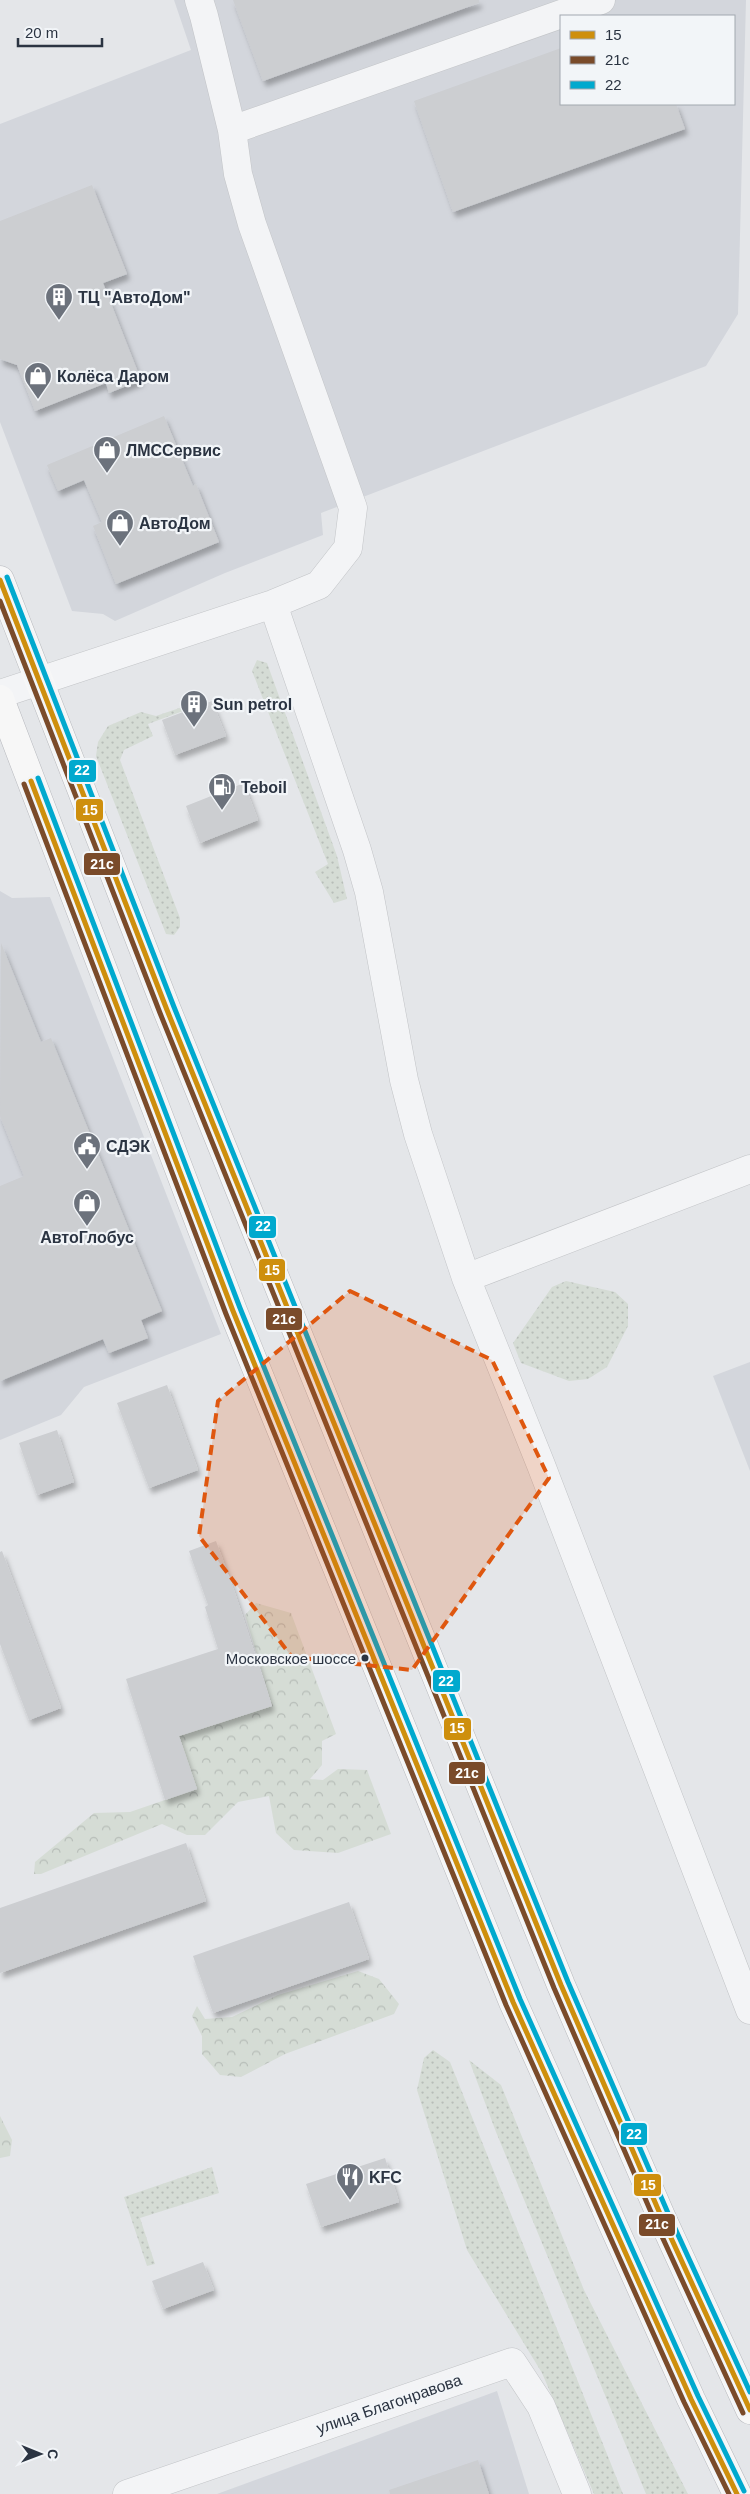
<svg xmlns="http://www.w3.org/2000/svg" width="750" height="2494" font-family="Arial,sans-serif">
  <defs>
    <pattern id="grass-dots" width="8" height="8" patternUnits="userSpaceOnUse" patternTransform="scale(1.25)"><rect width="8" height="8" fill="#d5dcd5"/><path d="M2 2h.1M6 6h.1" fill="none" stroke="#b7bdb8" stroke-width="1.8" stroke-linecap="round"/></pattern>
    <pattern id="forest-crowns" width="20" height="18" patternUnits="userSpaceOnUse" patternTransform="scale(1.25)"><rect width="20" height="18" fill="#d5dcd5"/><path d="M2 6a3 3 0 1 1 6 0M12 15a3 3 0 1 1 6 0" fill="none" stroke="#b7bdb8"/></pattern>
    <filter id="shadow"><feDropShadow dx="3" dy="5.5" stdDeviation="2.5" flood-color="#0004"/></filter>
  </defs>
  <rect width="100%" height="100%" fill="#e4e6e9"/>
  <path fill="#d3d6dc" fill-rule="evenodd" d="M174,0h572l-8,314 -32,52 -385,147 2,22 -98,38 -110,48 -12,-7 -31,-3 -72,-189v-298l191,-74zM561,16h173v88h-173z
    M0,891l12,7 38,-1 171,437 -137,53 -23,28 -61,25z
    M750,1362v109l-37,-95z
    M497,2391l32,103h-312z"/>
  <path fill="url(#grass-dots)" d="M257,660l10,3 70,193 10,43 -13,4 -19,-31 13,-8 -76,-193z
    M200,701l2,3 -54,20 5,12 -29,14 -4,10 60,158v9l-6,8 -8,-1 -70,-178 2,-14 10,-16 33,-14 15,4z
    M566,1281l49,11 13,12v22l-21,41 -19,12 -19,2 -48,-18 -8,-20 39,-56z
    M433,2050l17,12 173,432h-29l-52,-121 -75,-123 -50,-160 7,-32z
    M469,2060l32,25 83,205 104,204h-42l-150,-362z
    M212,2167l7,26 -79,25 15,46 -8,2 -23,-69z"/>
  <path fill="url(#forest-crowns)" d="M256,1603l35,10 45,121 -14,7v24l-12,14 13,1 15,-11 29,1 24,64 -53,19 -44,-3 -18,-17 -7,-37 -31,6 -33,33h-18l-25,-11 -121,50h-7l1,-12 59,-49 36,-1 67,-23 -18,-53 93,-30 -27,-91z
    M358,1971l21,8 20,25 -5,10 -109,40 -44,23 -21,-2 -18,-21v-18l-10,-20 5,-10 8,13 27,-2 46,-22z
    M0,2116l12,24 -2,16 -10,2z"/>
  <path fill="#ccced1" filter="url(#shadow)" d="M233,0h246v3l-216,78z
    M561,48v56h115l9,25 -232,83 -39,-111z
    M92,185l35,89 -24,9 38,97 -32,13 -3,-10 -71,28 -18,-46 -17,-6v-138z
    M164,416l29,70 3,-2 23,58 -103,42 -23,-58 9,-4 -18,-42 -26,11 -11,-26z
    M212,701l14,35 -51,19 -13,-35z
    M244,783l14,37 -58,23 -14,-37z
    M1,943l40,99 10,-4 111,273 -21,9 7,18 -39,15 -6,-14 -103,42v-195l24,-10 -24,-60z
    M167,1385l31,85 -49,18 -32,-85z
    M57,1430l17,52 -37,13 -18,-52z
    M216,1541l20,55 36,110 -93,30 18,53 -32,11 -39,-121 92,-30 -13,-42 3,-2 -19,-54z
    M2,1551l59,157 -32,12 -29,-76v-92z
    M186,1843l20,58 -206,72v-65z
    M349,1902l20,57 -156,54 -20,-57z
    M385,2158l14,44 -78,25 -15,-43z
    M203,2262l11,28 -51,19 -11,-28z
    M478,2460l11,34h-99l-1,-4z"/>
  <g fill="none" stroke-linecap="round" stroke-linejoin="round">
    <defs>
      <path id="minor" d="M232,130l369,-130
        M273,604l84,246 12,42 35,188 14,54 48,144 75,187 209,545
        M0,694l273,-90 46,-19 29,-37 5,-40 -101,-284 -14,-50 -6,-44 -28,-114 -5,-16
        M466,1278l284,-109
        M127,2494l385,-132 29,44 36,88"/>
      <path id="highway" d="M0,580l167,430 394,975 100,231 89,194
        M0,699l233,612 280,691 178,397 46,95"/>
    </defs>
    <use href="#minor" stroke="#c2c4c7" stroke-width="29"/>
    <use href="#highway" stroke="#b7b9be" stroke-width="29"/>
    <use href="#minor" stroke="#f3f4f6" stroke-width="28"/>
    <use href="#highway" stroke="#f7f7f7" stroke-width="28"/>
    <defs>
      <path id="bus-1" d="M0,580l167,430 394,975 100,231 89,194
        M31,781l202,530 280,691 178,397 46,95"/>
      <path id="bus-2" d="M0,601l160,412 394,975 100,231 89,194
        M24,784l202,530 280,691 178,397 45,92"/>
      <path id="bus-3" d="M7,577l167,430 394,975 100,231 82,179
        M38,778l202,530 280,691 178,397 46,95"/>
    </defs>
    <use href="#bus-1" stroke="#f2f5f8" stroke-width="9"/>
    <use href="#bus-2" stroke="#f2f5f8" stroke-width="9"/>
    <use href="#bus-3" stroke="#f2f5f8" stroke-width="9"/>
    <use href="#bus-1" stroke="#ce8f0d" stroke-width="5"/>
    <use href="#bus-2" stroke="#7a4b2a" stroke-width="5"/>
    <use href="#bus-3" stroke="#00a9ce" stroke-width="5"/>
  </g>
  <path fill="#df570f" fill-opacity="0.2" stroke="#df570f" stroke-width="4" stroke-dasharray="10 6" stroke-linejoin="round" d="M350,1291l142,69 57,118 -137,192 -120,-13 -93,-121 19,-135z"/>
  <defs>
    <symbol id="building-pin" viewBox="-11 -11 22 30"><path d="M0 17L-7.5 6A9.5 9.5 0 1 1 7.5 6Z" fill="#6c727c" stroke="#f2f5f8"/><path d="M-4-6H4V6H1V3H-1V6H-4ZM-2.5-4.3h1.7v1.8h-1.7ZM.8-4.3h1.7v1.8H.8ZM-2.5-1h1.7V.8h-1.7ZM.8-1h1.7V.8H.8Z" fill="#fff"/></symbol>
    <symbol id="shop-pin" viewBox="-11 -11 22 30"><path d="M0 17L-7.5 6A9.5 9.5 0 1 1 7.5 6Z" fill="#6c727c" stroke="#f2f5f8"/><path d="M-5-2.5h2.3a2.7 3.5 0 0 1 5.4 0H5L5.5 6h-11ZM-1.5-2.5h3a1.5 2.3 0 0 0-3 0Z" fill="#fff"/></symbol>
    <symbol id="fuel-pin" viewBox="-11 -11 22 30"><path d="M0 17L-7.5 6A9.5 9.5 0 1 1 7.5 6Z" fill="#6c727c" stroke="#f2f5f8"/><path d="M-5.5-6h7V0h2V4h1.3V-2.5L3-4.5l.8-.8L6-3V5H2.5V1h-1V6h-7ZM-4.2-4.7v3.2H.2V-4.7Z" fill="#fff"/></symbol>
    <symbol id="civic-pin" viewBox="-11 -11 22 30"><path d="M0 17L-7.5 6A9.5 9.5 0 1 1 7.5 6Z" fill="#6c727c" stroke="#f2f5f8"/><path d="M-.6-6.5H3V-4.5H.6V-3L4-1V1h2V6H-6V1h2V-1L-.6-3ZM-1.2 2.5V6h2.4V2.5Z" fill="#fff"/></symbol>
    <symbol id="restaurant-pin" viewBox="-11 -11 22 30"><path d="M0 17L-7.5 6A9.5 9.5 0 1 1 7.5 6Z" fill="#6c727c" stroke="#f2f5f8"/><path d="M-5-6h1v4h1v-4h1v4h1v-4h1v5L-1.5 .5V6h-2V.5L-5-1ZM5-6V6H3V1.5H1.5Q1.5-4 5-6Z" fill="#fff"/></symbol>
  </defs>
  <g fill-rule="evenodd">
    <use href="#building-pin" x="43" y="281" width="32" height="43"/>
    <use href="#shop-pin" x="22" y="360" width="32" height="43"/>
    <use href="#shop-pin" x="91" y="434" width="32" height="43"/>
    <use href="#shop-pin" x="104" y="507" width="32" height="43"/>
    <use href="#building-pin" x="178" y="688" width="32" height="43"/>
    <use href="#fuel-pin" x="206" y="771" width="32" height="43"/>
    <use href="#civic-pin" x="71" y="1130" width="32" height="43"/>
    <use href="#shop-pin" x="71" y="1187" width="32" height="43"/>
    <use href="#restaurant-pin" x="334" y="2161" width="32" height="43"/>
  </g>
  <circle fill="#2b3442" stroke="#f2f5f8" stroke-width="2" cx="365" cy="1658" r="4.5"/>
  <g text-anchor="middle" dominant-baseline="central" stroke-width="4.5" stroke-linejoin="round" paint-order="stroke">
    <g font-size="15" fill="#2b3442" stroke="#f2f5f8" text-anchor="end">
      <text x="356" y="1658">Московское шоссе</text>
    </g>
    <g font-size="16" font-weight="bold" fill="#2b3442" stroke="#f2f5f8" text-anchor="start">
      <text x="78" y="297">ТЦ "АвтоДом"</text>
      <text x="57" y="376">Колёса Даром</text>
      <text x="126" y="450">ЛМССервис</text>
      <text x="139" y="523">АвтоДом</text>
      <text x="213" y="704">Sun petrol</text>
      <text x="241" y="787">Teboil</text>
      <text x="106" y="1146">СДЭК</text>
      <text x="87" y="1237" text-anchor="middle">АвтоГлобус</text>
      <text x="369" y="2177">KFC</text>
    </g>
    <g font-size="16" fill="#2b3442" stroke="#f2f5f8">
      <text transform="translate(389 2404) rotate(-19)">улица Благонравова</text>
    </g>
  </g>
  <g stroke="#f2f5f8" stroke-width="2">
    <rect x="68" y="759" width="29" height="24" rx="5" fill="#00a9ce"/>
    <rect x="75" y="798" width="29" height="24" rx="5" fill="#ce8f0d"/>
    <rect x="83" y="852" width="38" height="24" rx="5" fill="#7a4b2a"/>
    <rect x="248" y="1215" width="29" height="24" rx="5" fill="#00a9ce"/>
    <rect x="258" y="1258" width="28" height="24" rx="5" fill="#ce8f0d"/>
    <rect x="265" y="1307" width="38" height="24" rx="5" fill="#7a4b2a"/>
    <rect x="432" y="1669" width="29" height="24" rx="5" fill="#00a9ce"/>
    <rect x="443" y="1717" width="29" height="24" rx="5" fill="#ce8f0d"/>
    <rect x="448" y="1761" width="38" height="24" rx="5" fill="#7a4b2a"/>
    <rect x="620" y="2122" width="28" height="24" rx="5" fill="#00a9ce"/>
    <rect x="633" y="2173" width="29" height="24" rx="5" fill="#ce8f0d"/>
    <rect x="638" y="2213" width="38" height="24" rx="5" fill="#7a4b2a"/>
  </g>
  <g font-size="14" text-anchor="middle" font-weight="bold" fill="#fff">
    <text x="82" y="775">22</text>
    <text x="90" y="815">15</text>
    <text x="102" y="869">21с</text>
    <text x="263" y="1231">22</text>
    <text x="272" y="1275">15</text>
    <text x="284" y="1324">21с</text>
    <text x="446" y="1686">22</text>
    <text x="457" y="1733">15</text>
    <text x="467" y="1778">21с</text>
    <text x="634" y="2139">22</text>
    <text x="648" y="2190">15</text>
    <text x="657" y="2229">21с</text>
  </g>
  <rect x="560" y="15" width="175" height="90" fill="#f2f5f8" stroke="#a2a8af"/>
  <rect x="570" y="31" width="25" height="8" fill="#ce8f0d" stroke="#a2a8af"/>
  <text x="605" y="40" font-size="15" fill="#2b3442">15</text>
  <rect x="570" y="56" width="25" height="8" fill="#7a4b2a" stroke="#a2a8af"/>
  <text x="605" y="65" font-size="15" fill="#2b3442">21с</text>
  <rect x="570" y="81" width="25" height="8" fill="#00a9ce" stroke="#a2a8af"/>
  <text x="605" y="90" font-size="15" fill="#2b3442">22</text>
  <g transform="translate(40 2454) rotate(91)" stroke="#f2f5f8" stroke-width="4" paint-order="stroke">
  <path d="M0-4L9 19L0 12L-9 19Z" fill="#2b3442"/>
  <text y="-8" font-size="14" font-weight="bold" text-anchor="middle" fill="#2b3442">С</text>
  </g>
  <path d="M18 38v8h84v-8" fill="none" stroke="#2b3442" stroke-width="2.5"/>
  <text x="25" y="38" font-size="15" fill="#2b3442" stroke="#f2f5f8" stroke-width="4" paint-order="stroke">20 m</text>
</svg>
